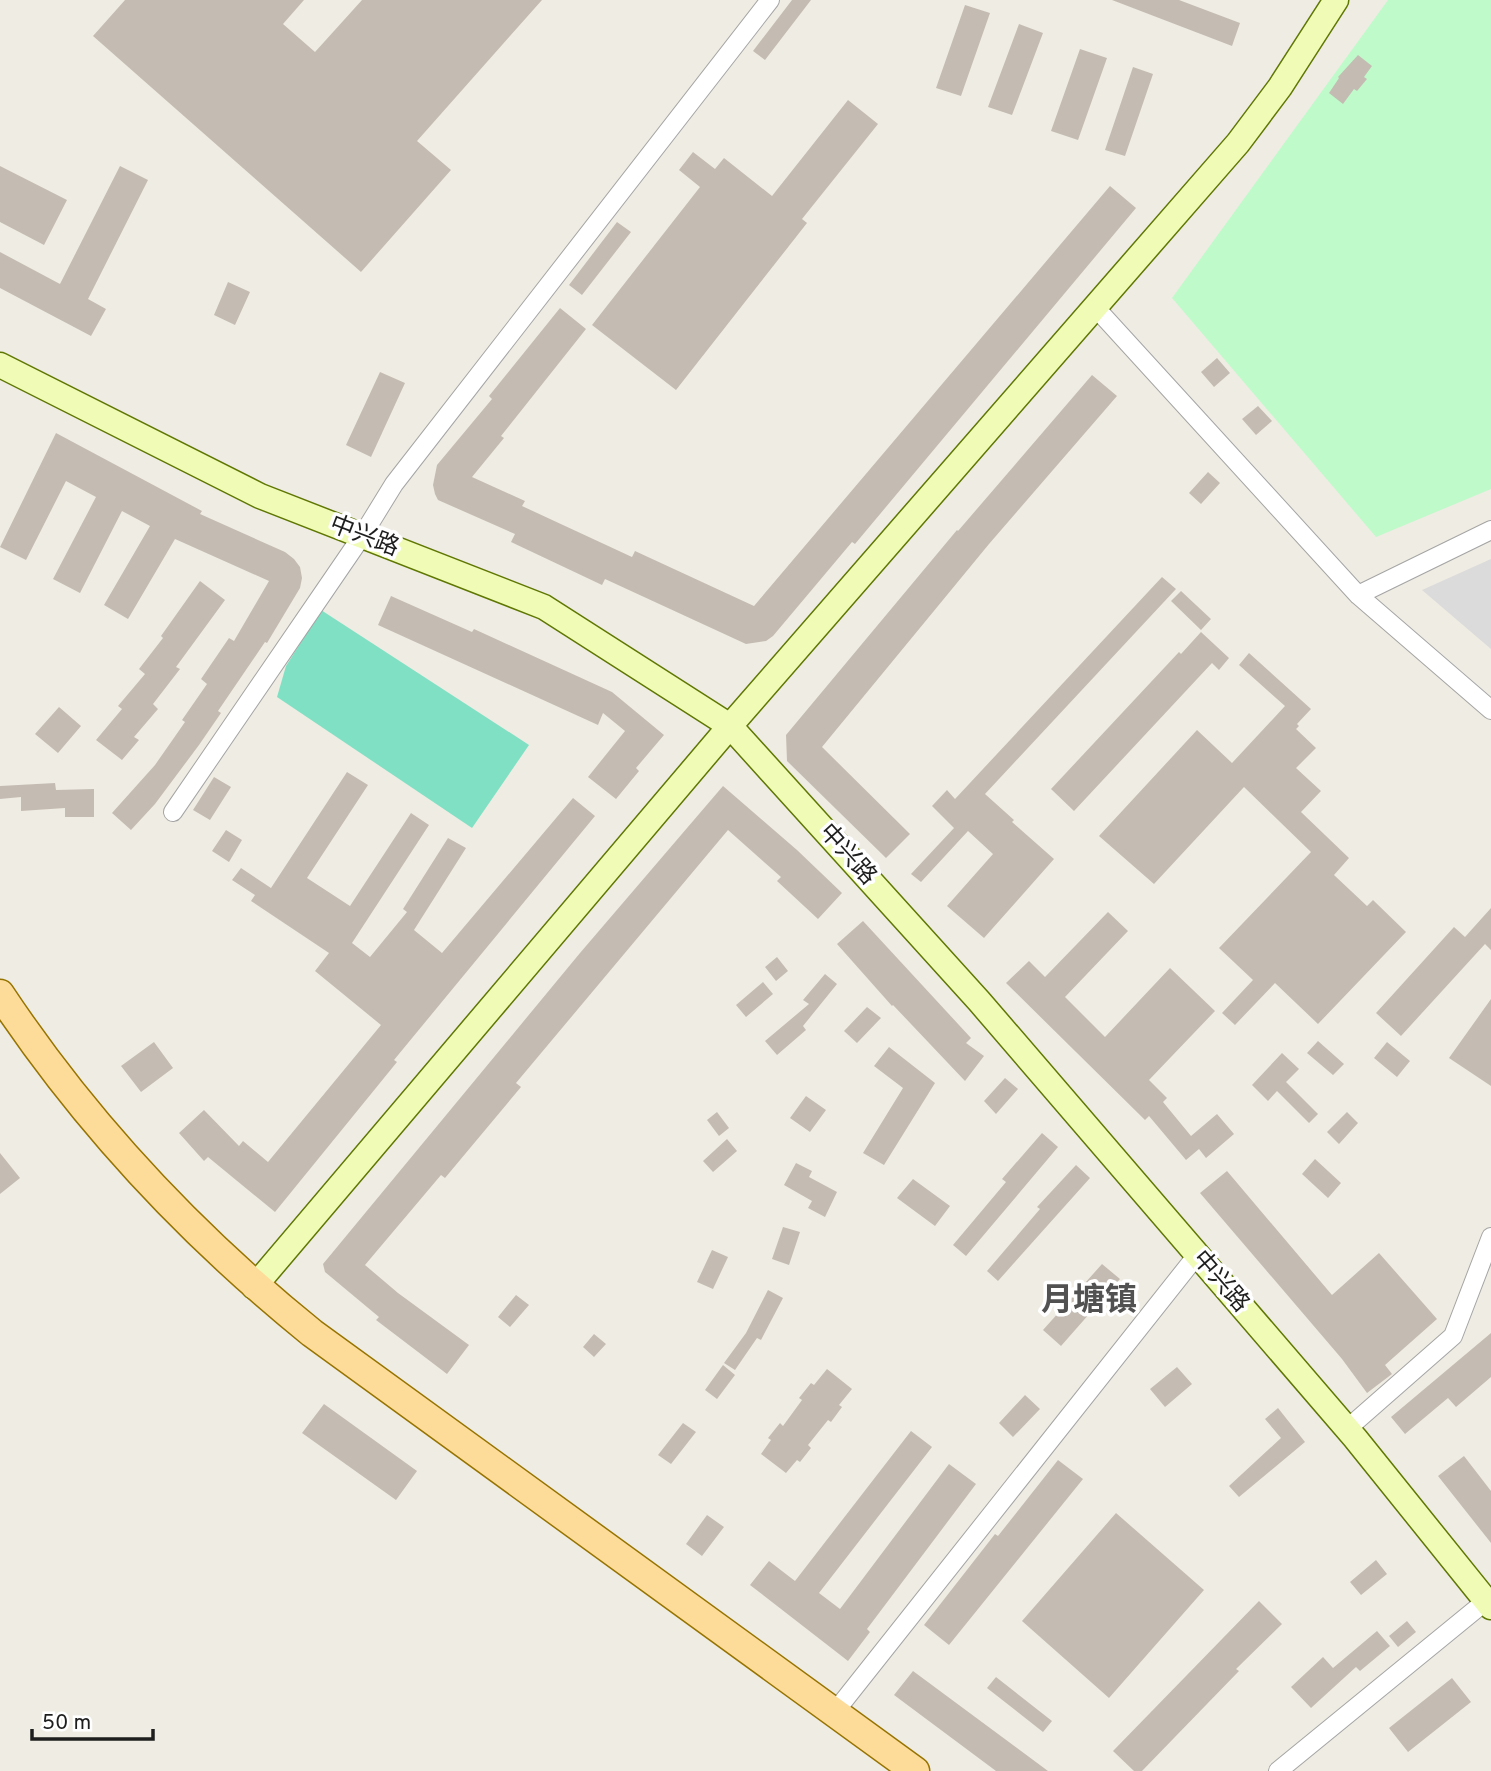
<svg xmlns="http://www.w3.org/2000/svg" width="1491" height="1771" font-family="Overpass,'Noto Sans SC',sans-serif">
  <rect width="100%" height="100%" fill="#efece3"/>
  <path fill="#dcdbdb" d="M1491,559v90l-69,-59z"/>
  <path fill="#bffaca" d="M1388,0h103v489l-115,48 -204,-239z"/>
  <path fill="#80e0c4" d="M321,610l208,135 -57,83 -195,-131 9,-31z"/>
  <path fill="#c4bcb3" d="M125,0h179l-21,24 32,28 47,-52h180l-125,141 34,29 -90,102 -268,-236z
    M792,0h19l-46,60 -12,-9z
    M1112,0h67l61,23 -8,23z
    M965,5l25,8 -29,83 -25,-8z
    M1019,24l24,9 -31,82 -24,-8z
    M1080,49l27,9 -29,82 -27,-9z
    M1358,55l14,11 -8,11 3,2 -10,12 -3,-2 -11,15 -14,-11 10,-15 -1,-1z
    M1133,67l20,7 -28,82 -20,-6z
    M848,100l30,24 -76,95 5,4 -131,167 -84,-65 108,-138 -21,-17 14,-18 22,17 9,-11 48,38z
    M0,166l67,34 -23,45 -44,-23z
    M120,166l28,14 -60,119 18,10 -15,27 -91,-48v-36l60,32z
    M1110,186l26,22 -281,336 -3,-2 -79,94 -7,5 -20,3 -141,-65 -3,6 -91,-43 4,-8 -77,-34 -3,-6 -2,-9 4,-20 55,-66 -3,-3 71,-88 26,21 -85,107 3,2 -32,39 53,24 -3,5 110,51 3,-6 119,55z
    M617,222l14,10 -49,63 -13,-10z
    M228,282l22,10 -15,33 -21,-10z
    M1217,358l13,15 -16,14 -13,-15z
    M380,372l25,11 -34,74 -25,-12z
    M1092,375l25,21 -128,148 -167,203 88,87 -24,24 -99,-97 -1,-26 171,-205 1,1z
    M1258,406l14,15 -16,14 -14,-16z
    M56,433l146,78 -2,3 85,38 9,7 6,8 2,11 -2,10 -33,55 -2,-1 -47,69 3,2 -22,32 -44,59 -24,26 -19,-17 43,-48 30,-43 -3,-2 25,-36 -6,-5 28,-41 5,3 35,-60 -94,-42 -47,80 -24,-14 46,-79 -28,-15 -42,82 -27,-14 43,-82 -30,-16 -40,79 -26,-13z
    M1208,472l12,11 -19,21 -12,-11z
    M1162,577l14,12 -191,205 29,26 -2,2 42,37 -70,79 -37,-32 46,-52 -25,-23 -47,51 -10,-8 43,-46 -22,-22 15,-16 8,9z
    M200,581l25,19 -49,67 4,2 -27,35 5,5 -24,28 5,3 -17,20 -26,-20 26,-31 -4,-3 27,-32 -6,-5 24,-31 -2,-2z
    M1181,591l30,28 -10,11 -30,-29z
    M391,596l81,36 2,-3 138,63 52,43 -28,33 3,3 -23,28 -28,-22 37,-46 -22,-18 -5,12 -220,-100z
    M1201,632l28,26 -10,12 -7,-7 -138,148 -23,-22 128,-137 2,2z
    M1249,653l62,56 -14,15 2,2 -3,3 20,19 -20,20 25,23 -20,21 48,46 -15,17 33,31 6,-6 33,32 -88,92 -43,-41 -40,42 -13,-12 31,-33 -34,-32 92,-96 -67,-65 -90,97 -55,-48 98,-106 35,33 53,-57 -46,-41z
    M59,707l22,19 -23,27 -23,-19z
    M347,772l21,13 -61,93 43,28 61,-93 18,12 -77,118 18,14 37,-45 -4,-3 45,-71 18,10 -52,82 28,23 131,-155 22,18 -201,244 3,2 -122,150 -67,-55 -4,4 -25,-28 25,-23 35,36 4,-5 25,21 113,-137 -66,-54 14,-18 -78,-52 4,-6 -23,-15 9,-12 30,20z
    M214,777l17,10 -21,33 -17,-10z
    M55,783l1,7 38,-1v28h-29v-9l-44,3v-14l-21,2v-13z
    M723,786l74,64 45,43 -24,26 -41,-38 4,-4 -53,-47 -212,253 5,4 -76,91 -4,-3 -76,90 33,28 71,52 -22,29 -71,-54 3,-3 -54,-45 -2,-8 257,-311z
    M226,830l16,10 -13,22 -17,-11z
    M1491,908v42l-6,-6 -84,92 -25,-23 78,-86 11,10z
    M1108,912l20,19 -63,66 40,40 65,-69 45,43 -66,69 18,18 -4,4 28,34 26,-22 17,20 -28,24 -7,-9 -13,11 -37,-44 -4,4 -139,-137 23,-22 16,16z
    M863,921l108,117 -5,5 18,13 -19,25 -72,-76 -1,1 -55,-62z
    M777,957l11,14 -12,10 -11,-14z
    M825,974l12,10 -34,42 3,4 -29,25 -12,-14 44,-37 -6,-4z
    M763,982l10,12 -27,23 -10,-12z
    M1491,999v87l-42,-28z
    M867,1007l14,11 -24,25 -13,-12z
    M1318,1041l26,23 -11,11 -26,-22z
    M154,1042l19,26 -32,24 -20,-26z
    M1387,1042l23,19 -13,16 -23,-19z
    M889,1047l46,36 -51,82 -21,-12 40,-65 -29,-22z
    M1282,1053l17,16 -13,13 32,32 -9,9 -32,-32 -9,10 -16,-16z
    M1005,1078l13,11 -22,25 -12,-13z
    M806,1096l20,14 -16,22 -20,-14z
    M717,1112l12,16 -10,8 -12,-16z
    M1347,1112l11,11 -19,21 -12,-12z
    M1042,1133l16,14 -92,109 -13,-11 53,-63 -4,-3z
    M727,1139l10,12 -24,21 -10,-11z
    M0,1153l20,25 -20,16z
    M1315,1159l26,24 -13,15 -26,-24z
    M796,1163l16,8 -3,6 28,15 -12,25 -17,-9 4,-7 -28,-16z
    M1076,1165l14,13 -92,103 -11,-10 53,-62 -3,-2z
    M1227,1171l105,124 47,-42 58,66 -52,46 7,9 -25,19 -25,-34 -142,-166z
    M913,1179l37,27 -15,20 -38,-28z
    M783,1227l17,5 -11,33 -17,-6z
    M712,1250l16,7 -15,32 -16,-7z
    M1102,1264l18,15 -59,67 -18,-16z
    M768,1290l15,8 -22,42 -4,-2 -22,32 -11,-7 22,-30z
    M516,1295l13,10 -19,22 -12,-10z
    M1491,1333v44l-35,30 -8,-9 -43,36 -14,-17z
    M594,1334l12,10 -12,13 -11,-10z
    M723,1365l12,10 -18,24 -12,-9z
    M1177,1367l15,17 -27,23 -15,-18z
    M827,1369l25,20 -13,16 3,2 -11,15 -3,-2 -20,25 3,3 -11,14 -3,-2 -11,13 -25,-19 10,-14 -3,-2 12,-15 3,3 19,-26 -3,-2 12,-15 3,2z
    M1025,1395l15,14 -27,28 -14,-14z
    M324,1404l93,67 -21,29 -94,-67z
    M1278,1408l27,34 -66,55 -10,-11 52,-48 -16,-19z
    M683,1423l13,9 -25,32 -13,-9z
    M911,1431l21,16 -113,146 21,16 109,-145 27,20 -109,145 3,3 -22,29 -98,-76 19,-24 26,20z
    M1464,1456l27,35v52l-53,-67z
    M1058,1460l25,19 -134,166 -25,-20 71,-91 3,2z
    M1116,1513l88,77 -95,108 -87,-77z
    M707,1515l17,12 -22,29 -16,-12z
    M1376,1560l11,14 -26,21 -11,-13z
    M1259,1601l23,23 -46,45 3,2 -97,100h-8l-21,-20z
    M1407,1621l9,11 -18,15 -9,-11z
    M1377,1631l13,15 -30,25 -4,-4 -45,41 -20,-21 32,-30 10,11z
    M913,1671l135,100h-52l-102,-76z
    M996,1677l56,44 -9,11 -56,-44z
    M1452,1678l19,24 -63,50 -19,-24z"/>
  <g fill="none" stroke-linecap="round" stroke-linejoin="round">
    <defs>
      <path id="minor" d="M1095,307l263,288 133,115
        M1358,595l133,-65
        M173,812l189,-276 32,-52 376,-484
        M1347,1429l106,-93 38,-99
        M834,1713l363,-458
        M1278,1771l208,-170"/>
      <path id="secondary" d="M0,365l260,131 284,111 186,119 249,275 376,437 136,169
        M254,1287l476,-561 508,-583 42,-56 56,-87"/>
      <path id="primary" d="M0,994c85,128 192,242 312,339l603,438"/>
    </defs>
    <use href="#minor" stroke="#a5a5a5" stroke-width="20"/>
    <use href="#secondary" stroke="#5f7703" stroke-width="27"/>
    <use href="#primary" stroke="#977400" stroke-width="31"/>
    <use href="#minor" stroke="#fff" stroke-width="18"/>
    <use href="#secondary" stroke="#f0fbb6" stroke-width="24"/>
    <use href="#primary" stroke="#fddc9a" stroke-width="28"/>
  </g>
  <g text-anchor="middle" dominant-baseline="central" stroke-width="7" stroke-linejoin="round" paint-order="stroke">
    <g font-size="24" fill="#1e1e1e" stroke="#fff">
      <text transform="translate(364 537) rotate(21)">中兴路</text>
      <text transform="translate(847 855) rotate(48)">中兴路</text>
      <text transform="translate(1220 1282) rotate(49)">中兴路</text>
    </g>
    <g font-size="32" font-weight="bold" fill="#515151" stroke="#fff">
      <text x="1089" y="1302">月塘镇</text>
    </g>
  </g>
  <path d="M32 1729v10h121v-10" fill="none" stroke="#1e1e1e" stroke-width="3.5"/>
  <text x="42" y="1729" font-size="21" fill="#1e1e1e" stroke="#ffffff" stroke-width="5" paint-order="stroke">50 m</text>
</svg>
